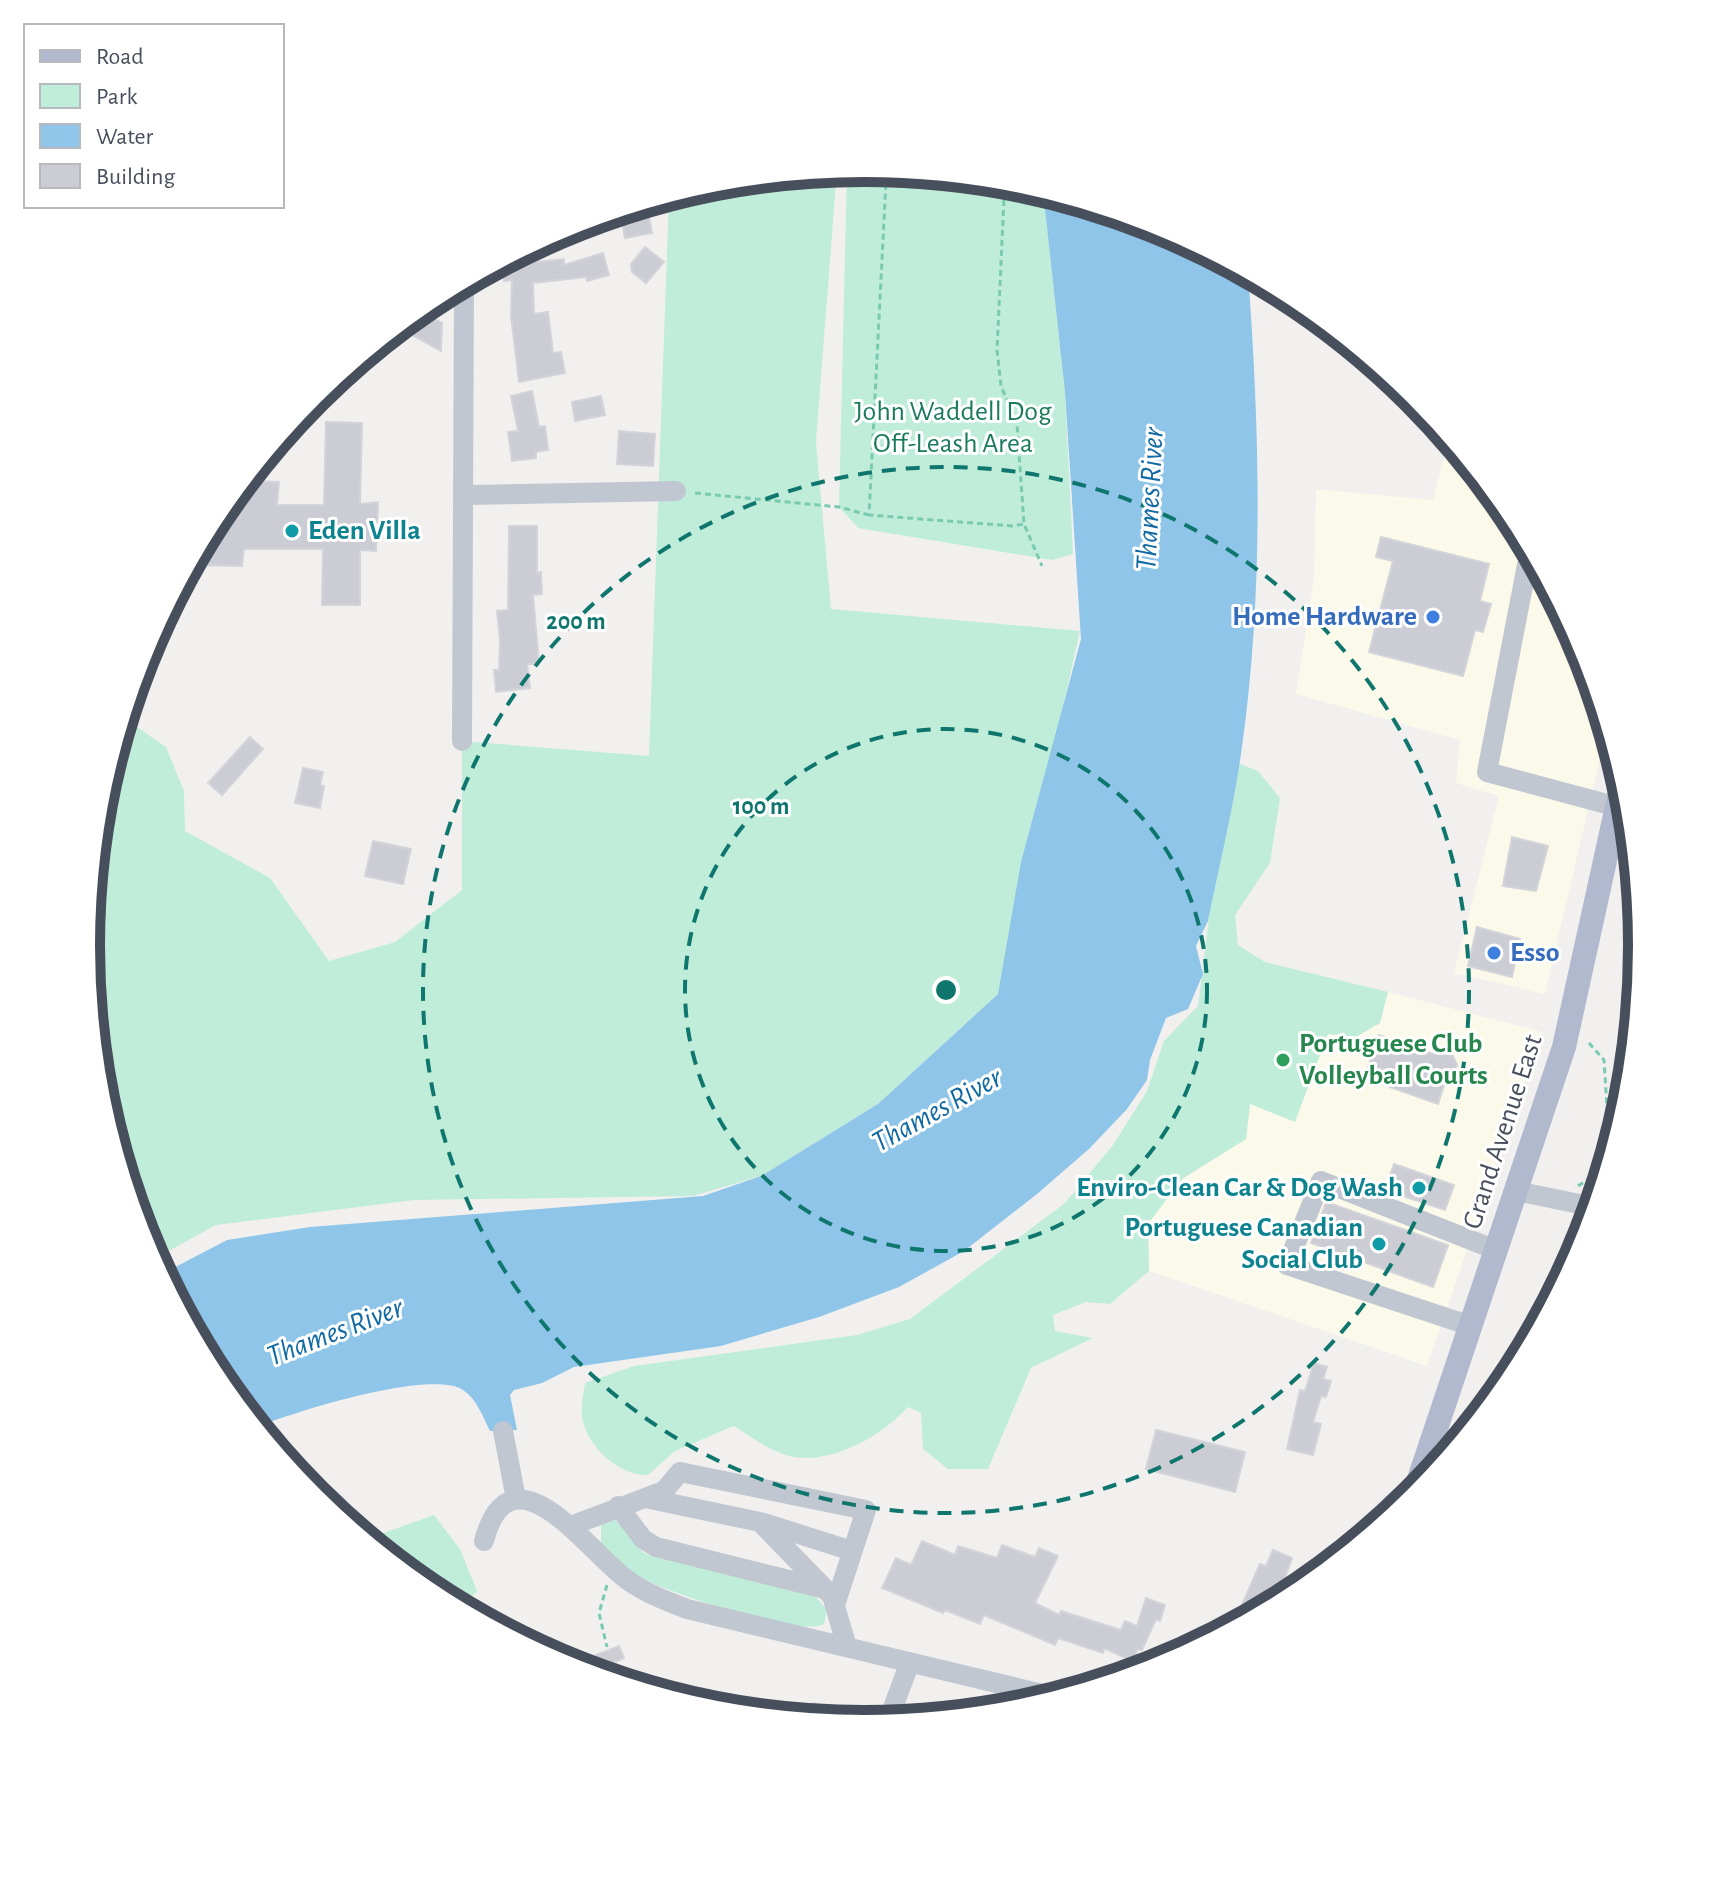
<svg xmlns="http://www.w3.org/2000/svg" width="1728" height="1891" font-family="'Alegreya Sans',sans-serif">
  <rect width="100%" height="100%" fill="#f2f0ef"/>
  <path fill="#fbf9e9" d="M1449,437l62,77 72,134 24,80 -62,266 -91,-21 45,-177 -43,-13 4,-43 -164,-46 18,-116 2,-89 117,11z
    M1388,992l154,40 -115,334 -278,-95 -1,-47 34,-45 64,-40 6,-51 -11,-30 5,-35 29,-8 105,8z"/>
  <path fill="#c0edda" d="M864,168l152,15 27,8 22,201 8,162 -21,6 -194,-32 -19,-21 8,-338z
    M837,170l-21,272 15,167 249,22 -82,363 -120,110 -117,72 -68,20 -279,4 -198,25 -62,34 -9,-16 -44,-146 -15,-152 15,-152 23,-75 42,29 18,44 1,40 85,47 59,83 66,-19 67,-52v-149l187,15 20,-560 44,-14z
    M1240,764l18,7 22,27 -10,65 -35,52 3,30 27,17 123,30 -8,31 -24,14 -28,-3 -33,88 -45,-18 -4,35 -64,40 -34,45 1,47 -39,33 -24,-2 -33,13 2,16 38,7 -62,30 -43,101h-40l-25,-20 -2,-36 -13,-6c-25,27 -66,52 -106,51 -24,-1 -48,-19 -68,-32l-59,25 -27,24c-28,1 -58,-26 -65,-53 -3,-12 0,-27 2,-39l49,-17 223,-31 53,-16 155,-116 48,-58 34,-54 17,-50 34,-35 28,-226z
    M434,1515l26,34 17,42 -8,8h-24l-14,-7 -64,-53z
    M613,1519c15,9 19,28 35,36l166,40 13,15 -3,14c-21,14 -159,-32 -184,-47 -15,-9 -27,-20 -39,-32v-20z"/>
  <path fill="#8ec5e8" d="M1043,191l119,36 86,46c12,160 16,322 -7,481 -8,56 -22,112 -33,167l-12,25 7,28 -15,35 -22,9 -16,42 -3,20 -20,29 -37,39 -53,46 -73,57 -65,36 -80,30 -98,29 -147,21 -32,16 -28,7 -4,5 7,35 -27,1c-7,-14 -13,-32 -27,-41 -33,-21 -169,22 -206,37l-40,-50 -55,-103 65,-34 83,-13 393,-31 58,-20 117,-72 120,-110 23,-132 60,-223 -16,-247z"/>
  <path fill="#cccdd4" stroke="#d3d4da" stroke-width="2" d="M646,203l6,30 -27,5 -5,-28z
    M645,247l19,15 -18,21 -14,-11 -1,-8z
    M603,253l6,22 -22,6 -1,-4 -53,6 1,31 14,-2 5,41 8,-1 4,21 -46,9 -8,-66 1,-36 -8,1v-21l22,-1v4l38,-4v6z
    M418,310l24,13 -1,28 -43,-24z
    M532,391l7,36 6,-1 3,24 -12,2v6l-24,3 -4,-29 10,-1 -7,-35z
    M601,396l4,19 -30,6 -3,-19z
    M326,422l36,1 -2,81 18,-2 -2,49 -16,-1v55h-38l1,-56h-79l-2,17 -52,-1 27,-52 27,-32 35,1 -2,23h47z
    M619,431l36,3 -2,32 -36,-2z
    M509,526h28v47l4,-1 1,22 -9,1 6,69h-12l3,24 -34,4 -2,-22h5l1,-29 -3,-30 11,-1z
    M1381,537l108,27 -9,37 11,3 -8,28 -8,-2 -12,46 -94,-24 24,-91 -17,-4z
    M250,737l13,12 -41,46 -14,-12z
    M303,768l20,4 -3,13 4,1 -4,22 -25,-5z
    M1512,837l36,9 -12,45 -33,-5z
    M373,841l38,8 -8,35 -38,-8z
    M1477,927l43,12 -8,38 -44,-11z
    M1379,1035l54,19 2,-5 18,7 4,9 -6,19 -6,-2 -7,22 -74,-26z
    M1394,1164l60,21 -9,25 -60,-20z
    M1326,1202l122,43 -15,42 -122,-44z
    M1314,1363l13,4 -4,12 8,2 -5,16 -5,-1 -8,26 8,2 -8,31 -26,-6 13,-59 5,1z
    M1156,1430l89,22 -10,40 -89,-23z
    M922,1541l33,14 3,-9 39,12 5,-13 33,12 4,-9 19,8 -23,47 24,12 2,-4 60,19 4,-9 12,5 9,-28 19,7 -5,16 -4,-2 -14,31 -4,-1 -6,12 -28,-13 -1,5 -45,-15 -3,7 -71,-30 -4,9 -35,-14 -2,3 -61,-25 14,-30 15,7z
    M1273,1550l19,8 -16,45 -44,24 28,-63 6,2z
    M619,1646l5,12 -23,10 -5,-13z
    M814,1703l41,15 -1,5 -46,-5z"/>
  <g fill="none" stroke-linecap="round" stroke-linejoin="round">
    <path stroke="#79cab1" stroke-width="3" stroke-dasharray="6 4" stroke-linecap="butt" d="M900,171l-14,10 -17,334 144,11 11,-2
      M998,181l6,17 -7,152 4,36 16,38 7,100 18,42
      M695,493l144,14 30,8
      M1589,1043l15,17 6,95
      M1578,1186l27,-18
      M607,1585l-8,28 8,34"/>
    <path stroke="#c0c7d0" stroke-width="20" d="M465,495l211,-4
      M1541,569l-14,-4 -40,207 142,38
      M462,741l2,-460
      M1516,1191l78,16
      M1471,1326l-184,-61 34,-84 175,69
      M503,1431l13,68
      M645,1498l19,-7 16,-19 186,38 -31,95
      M618,1506l25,33 13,8 169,42
      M764,1523l88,28
      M570,1526l75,-28 115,24 72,74 15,51
      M484,1541c26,-98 100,4 137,34 19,16 43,25 66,34l368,88
      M888,1721l22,-59"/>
    <path stroke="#b0b9cd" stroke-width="24" d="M1413,1497l151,-450 59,-268"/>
  </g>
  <g fill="none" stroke="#0f766e" stroke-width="4" stroke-dasharray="14 10">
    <circle cx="946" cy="990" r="261"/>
    <circle cx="946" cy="990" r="523"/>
  </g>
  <g fill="#0f9aa8" stroke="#fff" stroke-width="3">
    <circle cx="292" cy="531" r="8"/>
    <circle cx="1419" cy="1188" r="8"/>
    <circle cx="1379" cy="1244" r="8"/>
  </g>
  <g fill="#3f7fe0" stroke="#fff" stroke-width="3">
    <circle cx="1433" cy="617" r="8"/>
    <circle cx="1494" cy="953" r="8"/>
  </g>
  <circle fill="#2e9e5b" stroke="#fff" stroke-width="3" cx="1283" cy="1060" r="8"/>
  <g text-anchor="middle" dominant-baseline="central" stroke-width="6" stroke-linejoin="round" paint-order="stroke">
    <g font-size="28" fill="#1b7b5d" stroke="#fff">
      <text x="953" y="412">John Waddell Dog<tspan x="953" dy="32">Off-Leash Area</tspan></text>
    </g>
    <g font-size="28" font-weight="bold" fill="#0d838f" stroke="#fff" text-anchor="end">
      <text x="308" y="531" text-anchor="start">Eden Villa</text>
      <text x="1403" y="1188">Enviro-Clean Car &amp; Dog Wash</text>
      <text x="1363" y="1228">Portuguese Canadian<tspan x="1363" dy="32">Social Club</tspan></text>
    </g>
    <g font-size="28" font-weight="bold" fill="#366cbe" stroke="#fff" text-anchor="end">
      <text x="1417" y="617">Home Hardware</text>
      <text x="1510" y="953" text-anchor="start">Esso</text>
    </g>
    <g font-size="28" font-weight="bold" fill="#27864d" stroke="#fff" text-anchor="start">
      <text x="1299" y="1044">Portuguese Club<tspan x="1299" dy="32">Volleyball Courts</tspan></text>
    </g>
    <g font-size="28" fill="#484f5c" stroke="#fff">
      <text transform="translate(1503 1132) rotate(-72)">Grand Avenue East</text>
    </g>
    <g font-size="30" font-style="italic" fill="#126aa4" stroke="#fff">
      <text transform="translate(1150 499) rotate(-87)">Thames River</text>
      <text transform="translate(937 1110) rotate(-29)">Thames River</text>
      <text transform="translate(335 1332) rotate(-21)">Thames River</text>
    </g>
  </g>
  <path d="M0 0H1728V1891H0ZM100 946a764 764 0 1 1 1528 0a764 764 0 1 1-1528 0Z" fill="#fff" fill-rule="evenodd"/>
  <path fill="none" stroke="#484f5c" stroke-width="10" d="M100 946a764 764 0 1 1 1528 0a764 764 0 1 1-1528 0Z"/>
  <circle cx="946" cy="990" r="12" fill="#0f766e" stroke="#fff" stroke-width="4"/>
  <g font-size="24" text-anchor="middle" font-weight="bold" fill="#0f766e" stroke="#fff" stroke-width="6" stroke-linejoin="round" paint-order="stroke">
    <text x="576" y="629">200 m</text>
    <text x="761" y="814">100 m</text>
  </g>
  <rect x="24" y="24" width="260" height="184" fill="#ffffff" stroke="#b6b9be" stroke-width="2"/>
  <rect x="40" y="50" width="40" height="12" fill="#b0b9cd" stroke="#b6b9be" stroke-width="2"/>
  <text x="96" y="64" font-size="24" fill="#484f5c">Road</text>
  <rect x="40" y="84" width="40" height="24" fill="#c0edda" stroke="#b6b9be" stroke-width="2"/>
  <text x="96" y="104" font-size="24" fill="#484f5c">Park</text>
  <rect x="40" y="124" width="40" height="24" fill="#8ec5e8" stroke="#b6b9be" stroke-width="2"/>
  <text x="96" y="144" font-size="24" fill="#484f5c">Water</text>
  <rect x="40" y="164" width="40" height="24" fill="#cccdd4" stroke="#b6b9be" stroke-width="2"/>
  <text x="96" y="184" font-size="24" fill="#484f5c">Building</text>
</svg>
